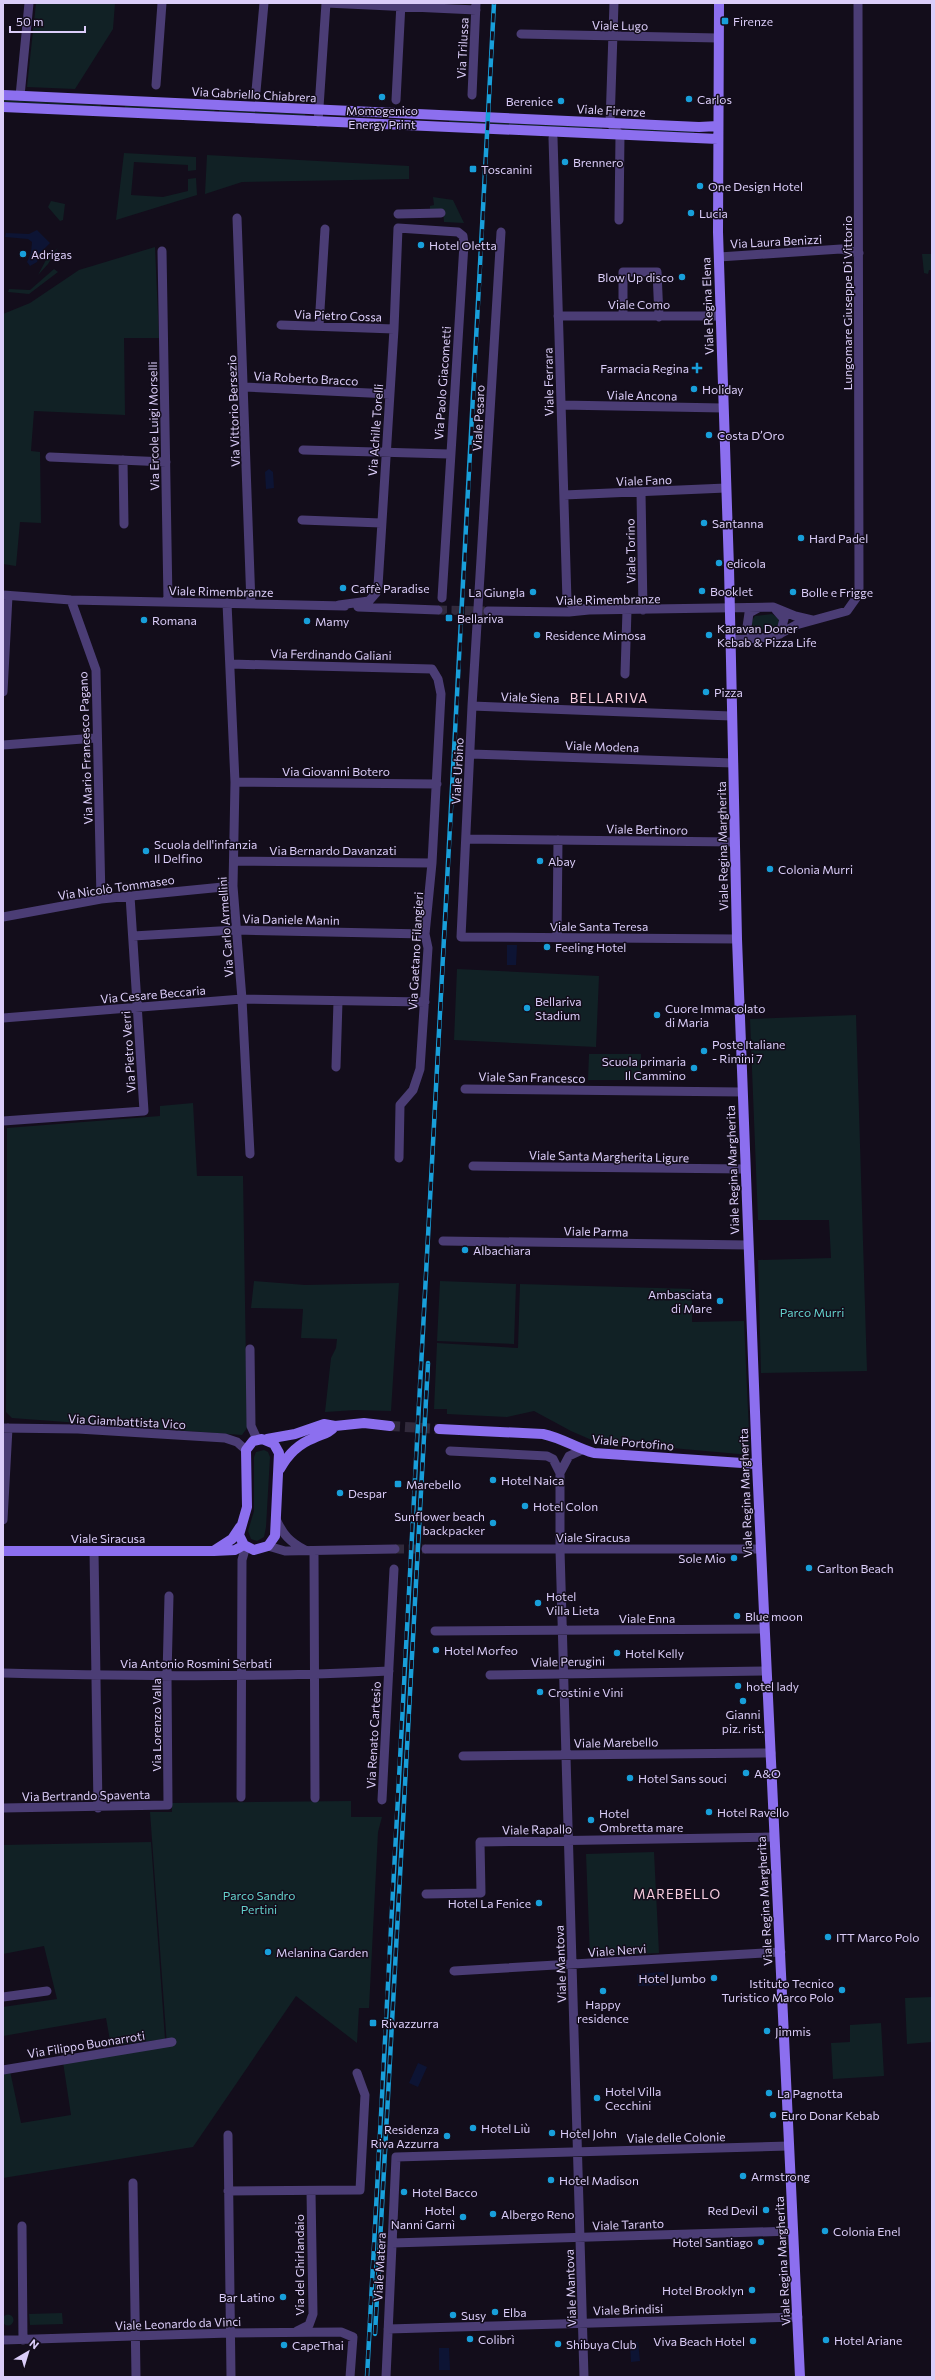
<svg xmlns="http://www.w3.org/2000/svg" width="935" height="2380" font-family="Commissioner,sans-serif">
  <rect width="100%" height="100%" fill="#130d1b"/>
  <path fill="#112125" d="M36,3h79l-2,26 -38,60 -48,-2z
    M3,100l98,5v2l-98,-4z
    M125,106l90,4 -1,2 -89,-4z
    M219,110l86,4v2l-86,-4z
    M449,120l153,7v2l-153,-6z
    M625,128l69,3v2l-70,-3z
    M124,153l72,4v13l-8,1v-6l-54,-3 -3,33 32,2 25,-6v-12l8,-1 1,17 -81,25z
    M207,155l202,11v13l-167,3 -37,12z
    M433,197l20,3 11,23 -20,-1 -1,-12 -13,2v-6l4,-1z
    M51,201l14,3 -2,16 -3,1 -12,-14z
    M155,247l4,91h-35l1,77 -91,-4 -3,40 9,1 1,71 -21,-1 -4,44 -13,-2v-250l27,-11 49,-33z
    M58,248l-10,16 -10,11 8,-15z
    M922,254h10v16h-3l-1,4 -4,-1z
    M54,269l4,3 -29,22 -21,-2 1,-3 21,1z
    M772,614l6,4 1,4 -3,6 -17,2 -6,-4 -2,-4 4,-6z
    M457,969l142,7 -3,71 -142,-7z
    M856,1015l11,356 -106,2 -3,-113 73,-2 -2,-38h-71l-8,-201z
    M589,1054h52v26h-53z
    M193,1103l4,73h46l4,252 -5,7 -230,-17 -6,-6 1,-284 153,-12v-10z
    M254,1281l51,4 94,-2 -8,128 -35,-1 -31,2 6,-54 5,-10 1,-9 -36,-1 2,-29 -52,-1z
    M440,1281l76,3 -2,60 -77,-3z
    M520,1284l172,5v33l52,-1 6,134 -156,-14 -23,-10 -37,-20 -27,6 -60,-3v-5h-13l3,-66 81,5z
    M264,1450l4,2 2,5 -4,70 -2,10 -7,4 -6,-2 -3,-8 6,-20v-54l2,-5z
    M351,1801v16h31l-4,15 -9,176h-10l-2,35 -61,-47 -103,151 -190,31v-106l7,-1 11,52 50,-8 -8,-53 104,-16 -17,-234h22v-9z
    M151,1842l14,197 -54,7 -5,-28 -103,18v-29l54,-8 -13,-53 -41,8v-109z
    M654,1852l5,101 -69,3 -4,-102z
    M932,1997v45l-25,2 -2,-46z
    M881,2023l3,53 -51,3 -2,-36 19,-1v-17z
    M62,2313l1,11 -33,1 -1,-11z
    M2.5 2320a5.5 5.5 0 1 1 11 0a5.5 5.5 0 1 1-11 0Z"/>
  <path fill="#0d1434" d="M37,230l13,13 -9,9 -4,10 -7,4 -3,-4 4,-9 1,-11 -4,-3 -23,-2 1,-4 23,1z
    M269,469l4,3 1,16 -8,1 -1,-17z
    M507,945h10l-1,20h-9z
    M664,1972l1,13 -27,1 -1,-12z
    M418,2063l9,4 -9,20 -9,-4z
    M638,2342l2,19 -9,1 -1,-19z
    M439,2348h10l1,22h-11z"/>
  <g fill="none" stroke-linecap="round" stroke-linejoin="round">
    <path stroke="#312a3c" stroke-width="9" stroke-dasharray="9 4.5" stroke-linecap="butt" d="M438,610l47,1
      M395,1549h31"/>
    <path stroke="#312a3c" stroke-width="10" stroke-dasharray="10 5" stroke-linecap="butt" d="M390,1426l49,3"/>
    <path stroke="#4b3d75" stroke-width="9" d="M326,3l150,7
      M614,3l-4,120 10,12 -1,85
      M521,34l197,4
      M156,85l6,-82
      M256,91l8,-88
      M472,95l4,-92
      M20,96l9,-93
      M396,100l5,-97
      M318,122l8,-119
      M553,138l14,463 9,6 13,3
      M398,214l43,-1
      M237,218l14,386
      M501,232l-29,474 -11,231 276,2
      M162,251l6,350
      M719,257l122,-8 18,4
      M558,316h162
      M623,316v-44h34l2,45
      M281,325l113,4
      M319,326l6,-97
      M244,387l146,7
      M561,405l162,3
      M303,450l146,4
      M50,457l116,5
      M123,460l1,64
      M641,492l2,118
      M564,495l162,-7
      M302,520l79,3
      M3,595l68,5 274,6
      M71,600l25,70 5,229
      M227,603l8,179 -2,104 9,113 8,155
      M339,605l30,-4 7,-8 2,-7 16,-257 4,-101 60,4 5,4 1,8 -22,354
      M358,607l80,3
      M758,608l-9,5 -2,14 5,7 9,4
      M776,610l8,9 -4,15
      M488,611l81,1 20,-2 184,-3 22,9 17,4
      M729,640l45,-3 22,-12 51,-14 12,-17 -1,-591
      M230,664l202,5 6,10 3,15 -9,169 -7,71 3,14 -8,121 -7,21 -13,15 -1,53
      M625,674l2,-64
      M3,692l5,-96
      M472,706l259,10
      M3,745l93,-7
      M470,754l263,9
      M235,782l202,2
      M466,839l269,3
      M234,861l198,2
      M3,917l98,-18 132,-13
      M133,936l103,-6 189,4
      M557,938l1,-98
      M3,1018l239,-19 183,3
      M336,1067l2,-66
      M465,1089l277,3
      M3,1121l141,-10 -14,-215
      M473,1166l272,3
      M443,1241l305,4
      M250,1349l1,77 6,13
      M3,1428l75,1 147,9 12,4 9,8
      M582,1450l-13,6 -9,17v77l24,827
      M450,1451l97,5 6,3 7,14
      M276,1519c7,16 14,23 29,31
      M3,1520l5,-92
      M268,1546l17,5 110,-2
      M426,1549h335
      M94,1551l4,257
      M314,1551l1,247
      M435,1631l329,-2
      M3,1673c128,3 257,5 386,-2
      M490,1675l276,-4
      M463,1756l308,-3
      M241,1797l1,-237 4,-14
      M382,1800l12,-231
      M3,1808l165,-3 -1,-130 2,-79
      M426,1894l55,-1 -1,-51 293,-5
      M454,1971l327,-19
      M3,1997l44,-6
      M3,2070l169,-28
      M228,2135l3,242
      M133,2183l3,194
      M228,2191l132,-1 5,-95 -8,-22
      M22,2226l1,114
      M392,2243l401,-12
      M388,2329l410,-12
      M297,2331l12,-6 4,-11 -2,-123
      M3,2340l227,-7 111,-1 12,5 -3,40
      M386,2377l10,-220 393,-11"/>
    <path stroke="#8c6fef" stroke-width="10" d="M719,3l-1,229 11,336 8,371 20,525 43,913
      M3,95l696,32 19,-1
      M3,107l715,32
      M439,1429l104,5c19,4 33,14 51,19l163,11
      M262,1439l12,5 5,9 -4,83 -7,10 -14,4 -10,-5 -5,-10 8,-28 -1,-57 7,-9z
      M267,1439l28,-5 29,-10 11,2 29,-3 26,3
      M280,1469c8,-15 18,-25 34,-31 8,-4 15,-4 21,-12
      M215,1550l17,-11 8,-12
      M3,1551h211l21,-1 9,-5"/>
    <defs>
      <path id="rail" d="M375,2334l53,-971
        M367,2377c40,-791 87,-1583 127,-2374"/>
    </defs>
    <use href="#rail" stroke="#189fda" stroke-width="4.5"/>
    <use href="#rail" stroke="#130d1b" stroke-width="3" stroke-dasharray="9" stroke-linecap="butt"/>
  </g>
  <g fill="#189fda" stroke="#130d1b" stroke-width="1.5">
    <rect x="721" y="17" width="8" height="8" rx="2"/>
    <circle cx="382" cy="97" r="4"/>
    <circle cx="689" cy="99" r="4"/>
    <circle cx="561" cy="101" r="4"/>
    <circle cx="565" cy="162" r="4"/>
    <rect x="469" y="165" width="8" height="8" rx="2"/>
    <circle cx="700" cy="186" r="4"/>
    <circle cx="691" cy="213" r="4"/>
    <circle cx="421" cy="245" r="4"/>
    <circle cx="23" cy="254" r="4"/>
    <circle cx="682" cy="277" r="4"/>
    <path d="M695 362h4v4h4v4h-4v4h-4v-4h-4v-4h4z"/>
    <circle cx="694" cy="389" r="4"/>
    <circle cx="709" cy="435" r="4"/>
    <circle cx="704" cy="523" r="4"/>
    <circle cx="801" cy="538" r="4"/>
    <circle cx="719" cy="563" r="4"/>
    <circle cx="343" cy="588" r="4"/>
    <circle cx="702" cy="591" r="4"/>
    <circle cx="533" cy="592" r="4"/>
    <circle cx="793" cy="592" r="4"/>
    <rect x="445" y="614" width="8" height="8" rx="2"/>
    <circle cx="144" cy="620" r="4"/>
    <circle cx="307" cy="621" r="4"/>
    <circle cx="537" cy="635" r="4"/>
    <circle cx="709" cy="635" r="4"/>
    <circle cx="706" cy="692" r="4"/>
    <circle cx="146" cy="851" r="4"/>
    <circle cx="540" cy="861" r="4"/>
    <circle cx="770" cy="869" r="4"/>
    <circle cx="547" cy="947" r="4"/>
    <circle cx="527" cy="1008" r="4"/>
    <circle cx="657" cy="1015" r="4"/>
    <circle cx="704" cy="1051" r="4"/>
    <circle cx="694" cy="1068" r="4"/>
    <circle cx="465" cy="1250" r="4"/>
    <circle cx="720" cy="1301" r="4"/>
    <circle cx="493" cy="1480" r="4"/>
    <rect x="394" y="1480" width="8" height="8" rx="2"/>
    <circle cx="340" cy="1493" r="4"/>
    <circle cx="525" cy="1506" r="4"/>
    <circle cx="493" cy="1523" r="4"/>
    <circle cx="734" cy="1558" r="4"/>
    <circle cx="809" cy="1568" r="4"/>
    <circle cx="538" cy="1603" r="4"/>
    <circle cx="737" cy="1616" r="4"/>
    <circle cx="436" cy="1650" r="4"/>
    <circle cx="617" cy="1653" r="4"/>
    <circle cx="738" cy="1686" r="4"/>
    <circle cx="540" cy="1692" r="4"/>
    <circle cx="743" cy="1701" r="4"/>
    <circle cx="746" cy="1773" r="4"/>
    <circle cx="630" cy="1778" r="4"/>
    <circle cx="709" cy="1812" r="4"/>
    <circle cx="591" cy="1820" r="4"/>
    <circle cx="539" cy="1903" r="4"/>
    <circle cx="828" cy="1937" r="4"/>
    <circle cx="268" cy="1952" r="4"/>
    <circle cx="714" cy="1978" r="4"/>
    <circle cx="842" cy="1990" r="4"/>
    <circle cx="603" cy="1991" r="4"/>
    <rect x="369" y="2019" width="8" height="8" rx="2"/>
    <circle cx="767" cy="2031" r="4"/>
    <circle cx="769" cy="2093" r="4"/>
    <circle cx="597" cy="2098" r="4"/>
    <circle cx="773" cy="2115" r="4"/>
    <circle cx="473" cy="2128" r="4"/>
    <circle cx="552" cy="2133" r="4"/>
    <circle cx="447" cy="2136" r="4"/>
    <circle cx="743" cy="2176" r="4"/>
    <circle cx="551" cy="2180" r="4"/>
    <circle cx="404" cy="2192" r="4"/>
    <circle cx="766" cy="2210" r="4"/>
    <circle cx="493" cy="2214" r="4"/>
    <circle cx="463" cy="2217" r="4"/>
    <circle cx="825" cy="2231" r="4"/>
    <circle cx="761" cy="2242" r="4"/>
    <circle cx="752" cy="2290" r="4"/>
    <circle cx="283" cy="2297" r="4"/>
    <circle cx="495" cy="2312" r="4"/>
    <circle cx="453" cy="2315" r="4"/>
    <circle cx="470" cy="2339" r="4"/>
    <circle cx="826" cy="2340" r="4"/>
    <circle cx="753" cy="2341" r="4"/>
    <circle cx="558" cy="2344" r="4"/>
    <circle cx="284" cy="2345" r="4"/>
  </g>
  <g text-anchor="middle" dominant-baseline="central" stroke-width="3" stroke-linejoin="round" paint-order="stroke">
    <g font-size="12" fill="#dbcdf9" stroke="#130d1b" text-anchor="start">
      <text x="733" y="21">Firenze</text>
      <text x="697" y="99">Carlos</text>
      <text x="553" y="101" text-anchor="end">Berenice</text>
      <text x="382" y="110" text-anchor="middle">Momogenico<tspan x="382" dy="14">Energy Print</tspan></text>
      <text x="573" y="162">Brennero</text>
      <text x="481" y="169">Toscanini</text>
      <text x="708" y="186">One Design Hotel</text>
      <text x="699" y="213">Lucia</text>
      <text x="429" y="245">Hotel Oletta</text>
      <text x="31" y="254">Adrigas</text>
      <text x="674" y="277" text-anchor="end">Blow Up disco</text>
      <text x="689" y="368" text-anchor="end">Farmacia Regina</text>
      <text x="702" y="389">Holiday</text>
      <text x="717" y="435">Costa D’Oro</text>
      <text x="712" y="523">Santanna</text>
      <text x="809" y="538">Hard Padel</text>
      <text x="727" y="563">edicola</text>
      <text x="351" y="588">Caffè Paradise</text>
      <text x="710" y="591">Booklet</text>
      <text x="525" y="592" text-anchor="end">La Giungla</text>
      <text x="801" y="592">Bolle e Frigge</text>
      <text x="457" y="618">Bellariva</text>
      <text x="152" y="620">Romana</text>
      <text x="315" y="621">Mamy</text>
      <text x="717" y="628">Karavan Doner<tspan x="717" dy="14">Kebab &amp; Pizza Life</tspan></text>
      <text x="545" y="635">Residence Mimosa</text>
      <text x="714" y="692">Pizza</text>
      <text x="154" y="844">Scuola dell'infanzia<tspan x="154" dy="14">Il Delfino</tspan></text>
      <text x="548" y="861">Abay</text>
      <text x="778" y="869">Colonia Murri</text>
      <text x="555" y="947">Feeling Hotel</text>
      <text x="535" y="1001">Bellariva<tspan x="535" dy="14">Stadium</tspan></text>
      <text x="665" y="1008">Cuore Immacolato<tspan x="665" dy="14">di Maria</tspan></text>
      <text x="712" y="1044">Poste Italiane<tspan x="712" dy="14">- Rimini 7</tspan></text>
      <text x="686" y="1061" text-anchor="end">Scuola primaria<tspan x="686" dy="14">Il Cammino</tspan></text>
      <text x="473" y="1250">Albachiara</text>
      <text x="712" y="1294" text-anchor="end">Ambasciata<tspan x="712" dy="14">di Mare</tspan></text>
      <text x="501" y="1480">Hotel Naica</text>
      <text x="406" y="1484">Marebello</text>
      <text x="348" y="1493">Despar</text>
      <text x="533" y="1506">Hotel Colon</text>
      <text x="485" y="1516" text-anchor="end">Sunflower beach<tspan x="485" dy="14">backpacker</tspan></text>
      <text x="726" y="1558" text-anchor="end">Sole Mio</text>
      <text x="817" y="1568">Carlton Beach</text>
      <text x="546" y="1596">Hotel<tspan x="546" dy="14">Villa Lieta</tspan></text>
      <text x="745" y="1616">Blue moon</text>
      <text x="444" y="1650">Hotel Morfeo</text>
      <text x="625" y="1653">Hotel Kelly</text>
      <text x="746" y="1686">hotel lady</text>
      <text x="548" y="1692">Crostini e Vini</text>
      <text x="743" y="1714" text-anchor="middle">Gianni<tspan x="743" dy="14">piz. rist.</tspan></text>
      <text x="754" y="1773">A&amp;O</text>
      <text x="638" y="1778">Hotel Sans souci</text>
      <text x="717" y="1812">Hotel Ravello</text>
      <text x="599" y="1813">Hotel<tspan x="599" dy="14">Ombretta mare</tspan></text>
      <text x="531" y="1903" text-anchor="end">Hotel La Fenice</text>
      <text x="836" y="1937">ITT Marco Polo</text>
      <text x="276" y="1952">Melanina Garden</text>
      <text x="706" y="1978" text-anchor="end">Hotel Jumbo</text>
      <text x="834" y="1983" text-anchor="end">Istituto Tecnico<tspan x="834" dy="14">Turistico Marco Polo</tspan></text>
      <text x="603" y="2004" text-anchor="middle">Happy<tspan x="603" dy="14">residence</tspan></text>
      <text x="381" y="2023">Rivazzurra</text>
      <text x="775" y="2031">Jimmis</text>
      <text x="605" y="2091">Hotel Villa<tspan x="605" dy="14">Cecchini</tspan></text>
      <text x="777" y="2093">La Pagnotta</text>
      <text x="781" y="2115">Euro Donar Kebab</text>
      <text x="481" y="2128">Hotel Liù</text>
      <text x="439" y="2129" text-anchor="end">Residenza<tspan x="439" dy="14">Riva Azzurra</tspan></text>
      <text x="560" y="2133">Hotel John</text>
      <text x="751" y="2176">Armstrong</text>
      <text x="559" y="2180">Hotel Madison</text>
      <text x="412" y="2192">Hotel Bacco</text>
      <text x="455" y="2210" text-anchor="end">Hotel<tspan x="455" dy="14">Nanni Garnì</tspan></text>
      <text x="758" y="2210" text-anchor="end">Red Devil</text>
      <text x="501" y="2214">Albergo Reno</text>
      <text x="833" y="2231">Colonia Enel</text>
      <text x="753" y="2242" text-anchor="end">Hotel Santiago</text>
      <text x="744" y="2290" text-anchor="end">Hotel Brooklyn</text>
      <text x="275" y="2297" text-anchor="end">Bar Latino</text>
      <text x="503" y="2312">Elba</text>
      <text x="461" y="2315">Susy</text>
      <text x="478" y="2339">Colibrì</text>
      <text x="834" y="2340">Hotel Ariane</text>
      <text x="745" y="2341" text-anchor="end">Viva Beach Hotel</text>
      <text x="566" y="2344">Shibuya Club</text>
      <text x="292" y="2345">CapeThai</text>
    </g>
    <g font-size="12" fill="#dbcdf9" stroke="#130d1b">
      <text transform="translate(620 25) rotate(1)">Viale Lugo</text>
      <text transform="translate(462 48) rotate(-87)">Via Trilussa</text>
      <text transform="translate(254 94) rotate(3)">Via Gabriello Chiabrera</text>
      <text transform="translate(611 110) rotate(3)">Viale Firenze</text>
      <text transform="translate(776 241) rotate(-3)">Via Laura Benizzi</text>
      <text transform="translate(847 303) rotate(-90)">Lungomare Giuseppe Di Vittorio</text>
      <text x="639" y="304">Viale Como</text>
      <text transform="translate(707 306) rotate(-92)">Viale Regina Elena</text>
      <text transform="translate(338 315) rotate(2)">Via Pietro Cossa</text>
      <text transform="translate(306 378) rotate(3)">Via Roberto Bracco</text>
      <text transform="translate(548 382) rotate(-91)">Viale Ferrara</text>
      <text transform="translate(442 383) rotate(-86)">Via Paolo Giacometti</text>
      <text transform="translate(642 395) rotate(1)">Viale Ancona</text>
      <text transform="translate(233 411) rotate(-92)">Via Vittorio Bersezio</text>
      <text transform="translate(478 418) rotate(-87)">Viale Pesaro</text>
      <text transform="translate(153 426) rotate(-91)">Via Ercole Luigi Morselli</text>
      <text transform="translate(375 430) rotate(-86)">Via Achille Torelli</text>
      <text transform="translate(644 480) rotate(-2)">Viale Fano</text>
      <text transform="translate(630 551) rotate(-91)">Viale Torino</text>
      <text transform="translate(221 591) rotate(1)">Viale Rimembranze</text>
      <text transform="translate(608 599) rotate(-1)">Viale Rimembranze</text>
      <text transform="translate(331 654) rotate(1)">Via Ferdinando Galiani</text>
      <text transform="translate(530 697) rotate(2)">Viale Siena</text>
      <text transform="translate(602 746) rotate(2)">Viale Modena</text>
      <text transform="translate(85 748) rotate(-92)">Via Mario Francesco Pagano</text>
      <text x="336" y="771">Via Giovanni Botero</text>
      <text transform="translate(457 771) rotate(-87)">Viale Urbino</text>
      <text transform="translate(647 829) rotate(1)">Viale Bertinoro</text>
      <text transform="translate(722 846) rotate(-91)">Viale Regina Margherita</text>
      <text x="333" y="850">Via Bernardo Davanzati</text>
      <text transform="translate(116 887) rotate(-8)">Via Nicolò Tommaseo</text>
      <text transform="translate(291 919) rotate(1)">Via Daniele Manin</text>
      <text x="599" y="926">Viale Santa Teresa</text>
      <text transform="translate(225 927) rotate(-94)">Via Carlo Armellini</text>
      <text transform="translate(415 951) rotate(-87)">Via Gaetano Filangieri</text>
      <text transform="translate(153 994) rotate(-5)">Via Cesare Beccaria</text>
      <text transform="translate(128 1052) rotate(-94)">Via Pietro Verri</text>
      <text transform="translate(532 1077) rotate(1)">Viale San Francesco</text>
      <text transform="translate(609 1156) rotate(1)">Viale Santa Margherita Ligure</text>
      <text transform="translate(732 1170) rotate(-92)">Viale Regina Margherita</text>
      <text transform="translate(596 1231) rotate(1)">Viale Parma</text>
      <text transform="translate(127 1421) rotate(3)">Via Giambattista Vico</text>
      <text transform="translate(633 1442) rotate(5)">Viale Portofino</text>
      <text transform="translate(745 1493) rotate(-92)">Viale Regina Margherita</text>
      <text x="593" y="1537">Viale Siracusa</text>
      <text x="108" y="1538">Viale Siracusa</text>
      <text x="647" y="1618">Viale Enna</text>
      <text transform="translate(568 1661) rotate(-1)">Viale Perugini</text>
      <text x="196" y="1663">Via Antonio Rosmini Serbati</text>
      <text transform="translate(156 1725) rotate(-90)">Via Lorenzo Valla</text>
      <text transform="translate(373 1735) rotate(-87)">Via Renato Cartesio</text>
      <text transform="translate(616 1742) rotate(-1)">Viale Marebello</text>
      <text transform="translate(86 1795) rotate(-1)">Via Bertrando Spaventa</text>
      <text transform="translate(537 1829) rotate(-1)">Viale Rapallo</text>
      <text transform="translate(764 1901) rotate(-93)">Viale Regina Margherita</text>
      <text transform="translate(617 1950) rotate(-4)">Viale Nervi</text>
      <text transform="translate(560 1964) rotate(-92)">Viale Mantova</text>
      <text transform="translate(86 2044) rotate(-9)">Via Filippo Buonarroti</text>
      <text transform="translate(676 2137) rotate(-1)">Viale delle Colonie</text>
      <text transform="translate(628 2224) rotate(-2)">Viale Taranto</text>
      <text transform="translate(782 2261) rotate(-93)">Viale Regina Margherita</text>
      <text transform="translate(299 2265) rotate(-90)">Via del Ghirlandaio</text>
      <text transform="translate(379 2267) rotate(-87)">Viale Matera</text>
      <text transform="translate(570 2288) rotate(-92)">Viale Mantova</text>
      <text transform="translate(628 2309) rotate(-2)">Viale Brindisi</text>
      <text transform="translate(178 2323) rotate(-2)">Viale Leonardo da Vinci</text>
    </g>
    <g font-size="12" fill="#63d0cb" stroke="#130d1b">
      <text x="812" y="1312">Parco Murri</text>
      <text x="259" y="1895">Parco Sandro<tspan x="259" dy="14">Pertini</tspan></text>
    </g>
    <g font-size="13" letter-spacing="1" fill="#facfe1" stroke="#130d1b">
      <text x="609" y="698">BELLARIVA</text>
      <text x="677" y="1894">MAREBELLO</text>
    </g>
  </g>
  <rect width="935" height="2380" fill="none" stroke="#dbcdf9" stroke-width="8"/>
  <g transform="translate(28 2352) rotate(38)" stroke="#130d1b" stroke-width="3" paint-order="stroke">
  <path d="M0-3L7 15L0 10L-7 15Z" fill="#dbcdf9"/>
  <text y="-6" font-size="11" font-weight="bold" text-anchor="middle" fill="#dbcdf9">N</text>
  </g>
  <path d="M10 26v6h75v-6" fill="none" stroke="#dbcdf9" stroke-width="2"/>
  <text x="16" y="26" font-size="12" fill="#dbcdf9" stroke="#130d1b" stroke-width="3" paint-order="stroke">50 m</text>
</svg>
